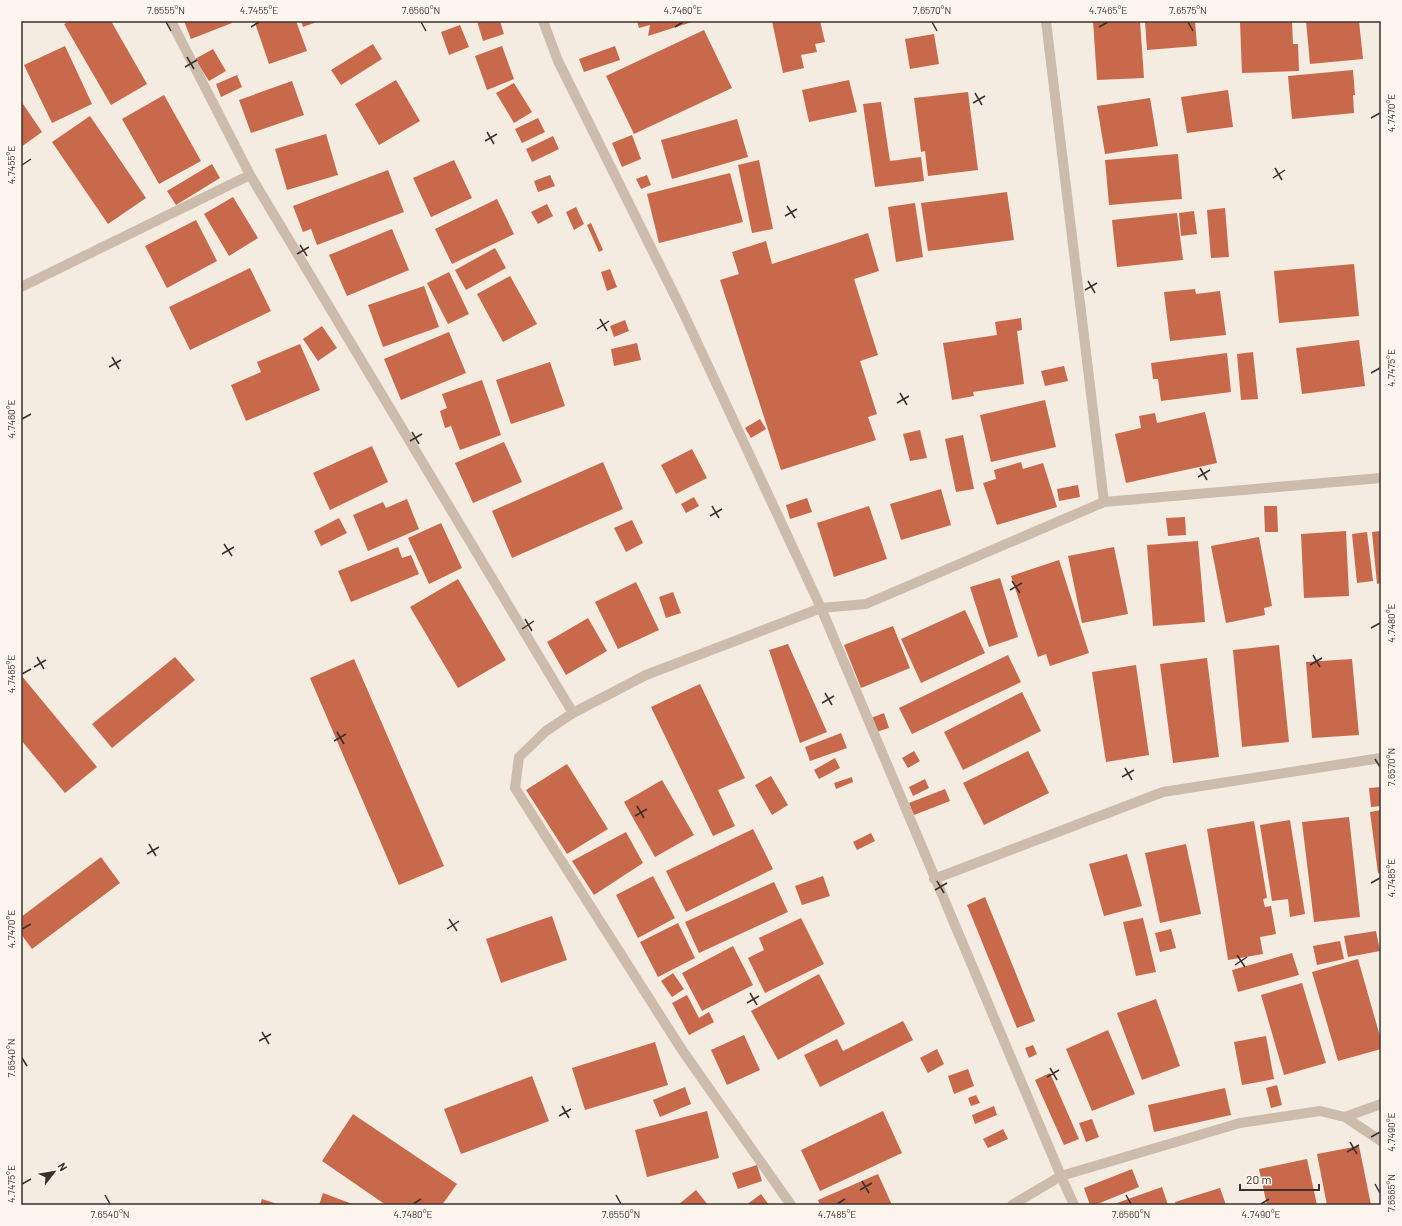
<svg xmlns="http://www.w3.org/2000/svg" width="1402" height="1226" font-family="Barlow,sans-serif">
  <rect width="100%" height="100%" fill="#f4ebe1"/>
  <path fill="#c8694b" d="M70,21h41l36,63 -36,21 -47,-81z
    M184,21h47l1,2 -41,16z
    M259,21h37l11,30 -38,13 -14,-41z
    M301,21h18l-16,6z
    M477,21h23l4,13 -21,7z
    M637,21h58l-47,15 2,-11 -11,3z
    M772,21h48l5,21 -10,2 2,8 -16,3 3,13 -21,5z
    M1093,21h47l4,57 -47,2z
    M1145,21h50l2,25 -50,4z
    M1245,21h47l1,23h5l1,27 -57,2 -2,-51z
    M1306,21h53l4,38 -53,5z
    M460,25l9,22 -20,8 -8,-23z
    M704,30l28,58 -98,46 -28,-58z
    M934,34l5,30 -29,5 -5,-30z
    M373,44l9,15 -41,26 -10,-15z
    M65,46l27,58 -40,19 -28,-58z
    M502,46l12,33 -27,11 -12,-34z
    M615,46l5,14 -36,12 -5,-13z
    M213,49l13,22 -17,10 -14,-22z
    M1353,70l2,25h-2l1,18 -62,6 -4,-43z
    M237,75l5,12 -21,10 -5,-13z
    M396,80l24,41 -41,24 -24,-41z
    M849,80l8,32 -48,10 -7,-32z
    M292,81l12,34 -53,18 -12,-33z
    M514,83l18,29 -18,11 -18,-30z
    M1228,90l5,37 -46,6 -6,-36z
    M968,92l10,78 -50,6 -3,-25 -4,1 -7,-54z
    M164,95l37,66 -42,23 -37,-65z
    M1150,98l8,48 -53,8 -8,-48z
    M21,101l21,31 -21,15z
    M881,102l9,59 31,-4 3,24 -49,6 -12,-83z
    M90,116l56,82 -38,26 -56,-82z
    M538,118l7,14 -23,11 -7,-14z
    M737,119l11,38 -76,22 -11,-39z
    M326,134l12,41 -51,15 -12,-41z
    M632,135l9,24 -19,8 -10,-24z
    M553,136l6,13 -27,13 -6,-13z
    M1178,154l4,45 -73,6 -4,-45z
    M454,160l18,38 -41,19 -18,-39z
    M759,160l14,69 -21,4 -14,-68z
    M212,164l8,14 -44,27 -9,-14z
    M388,170l16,42 -87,33 -6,-16 -8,3 -10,-26z
    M730,173l13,49 -84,21 -12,-49z
    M550,175l5,11 -17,6 -4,-11z
    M647,175l4,10 -10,4 -5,-10z
    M1007,192l7,48 -86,11 -7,-48z
    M233,197l25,41 -29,18 -25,-42z
    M497,199l17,35 -62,30 -17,-35z
    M915,203l8,54 -27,5 -8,-55z
    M547,204l6,12 -15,8 -7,-12z
    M576,207l8,17 -10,6 -8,-18z
    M1225,208l4,49 -18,1 -4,-48z
    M1194,211l3,23 -16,2 -2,-23z
    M1177,213l6,47 -66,7 -5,-47z
    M196,220l21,41 -50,27 -22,-42z
    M591,223l12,27 -4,2 -12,-27z
    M392,229l17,41 -62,26 -18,-41z
    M868,233l11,38 -25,8 24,76 -18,6 17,53 -9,3 8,23 -95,30 -61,-190 19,-6 -7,-22 34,-11 6,23z
    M495,248l11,20 -40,22 -11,-20z
    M1354,264l5,52 -80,7 -5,-52z
    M250,268l21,43 -81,39 -21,-43z
    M610,269l7,18 -10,4 -6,-19z
    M449,272l20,42 -21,10 -21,-41z
    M510,276l27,48 -34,18 -26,-48z
    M424,286l15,41 -56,20 -15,-42z
    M1195,289l1,5 24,-3 6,44 -56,6 -6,-49z
    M1021,318l1,12 -5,1 7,53 -51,8 1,4 -22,4 -9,-57 54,-8 -2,-13z
    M625,320l4,11 -15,6 -4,-11z
    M322,326l15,22 -19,13 -15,-22z
    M449,332l17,41 -65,27 -17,-41z
    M1359,340l6,46 -63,8 -6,-46z
    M637,343l4,17 -27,6 -3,-17z
    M300,344l20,46 -74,31 -15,-36 30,-13 -4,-10z
    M1253,352l5,47 -17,1 -4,-46z
    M1227,353l4,39 -70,9 -3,-22h-5l-2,-16z
    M550,362l15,44 -54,18 -15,-44z
    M1064,366l4,15 -23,5 -4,-15z
    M482,380l19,55 -41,15 -9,-24 -6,2 -5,-17 7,-3 -5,-14z
    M1045,400l11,47 -65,15 -11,-47z
    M1205,412l12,51 -91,20 -11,-49 26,-6 -2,-12 16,-3 2,10z
    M760,419l6,10 -15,9 -6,-10z
    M920,430l7,28 -17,3 -7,-27z
    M963,435l11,54 -18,3 -11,-53z
    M504,442l18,40 -49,21 -18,-40z
    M372,446l16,36 -58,28 -17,-37z
    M692,449l15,29 -31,16 -15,-29z
    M603,462l20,47 -111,49 -20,-47z
    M1021,462l2,7 20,-6 14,44 -60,18 -14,-42 13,-4 -2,-9z
    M1078,485l2,12 -21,4 -2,-12z
    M941,489l10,36 -50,15 -11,-36z
    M694,497l5,9 -13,7 -5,-9z
    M807,498l5,14 -22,7 -4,-14z
    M407,499l12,30 -51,22 -15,-36 30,-13 3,6z
    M869,506l18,53 -53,18 -17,-54z
    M1264,506h13l1,26h-13z
    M1185,517l1,18 -18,1 -2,-18z
    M339,518l8,15 -26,13 -7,-15z
    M632,520l11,23 -17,9 -12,-24z
    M441,523l21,45 -33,16 -21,-46z
    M1346,531l3,65 -45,2 -3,-64z
    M1381,531v52l-4,1 -5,-52z
    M1367,532l6,49 -16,2 -5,-49z
    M1259,537l13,69 -8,2 1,7 -39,8 -15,-77z
    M1198,541l7,81 -52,4 -6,-81z
    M398,547l4,11 9,-3 8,19 -68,28 -13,-31z
    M1114,547l14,67 -46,9 -14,-67z
    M1059,560l30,93 -39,13 -4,-12 -8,3 -27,-81z
    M1000,578l18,59 -29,10 -19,-60z
    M458,579l48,81 -48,28 -48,-81z
    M636,582l23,48 -41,19 -23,-47z
    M673,592l8,21 -15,5 -7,-21z
    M965,610l20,43 -64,30 -20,-44z
    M588,618l19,33 -41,24 -19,-33z
    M893,626l17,42 -49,20 -17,-43z
    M788,644l39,88 -27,11 -31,-93z
    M1279,645l10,97 -47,5 -9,-97z
    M1008,655l13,27 -109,52 -13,-26z
    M175,657l20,23 -83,68 -20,-24z
    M1207,658l12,99 -46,6 -13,-99z
    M354,659l90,207 -45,19 -89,-207z
    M1352,659l7,76 -47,3 -6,-76z
    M1136,665l13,90 -43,7 -14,-90z
    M21,675l76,92 -32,26 -44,-53z
    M700,684l45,94 -27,12 17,36 -22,10 -62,-129z
    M1022,692l19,39 -78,39 -19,-38z
    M884,713l5,15 -13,4 -5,-14z
    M841,733l6,15 -37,13 -5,-14z
    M914,751l6,10 -12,7 -6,-10z
    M1028,751l21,42 -65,32 -21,-42z
    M835,758l5,10 -21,11 -5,-9z
    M567,764l41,65 -41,25 -41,-64z
    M771,776l17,29 -16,10 -17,-30z
    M852,777l1,5 -17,7 -2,-6z
    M925,779l4,9 -16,8 -4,-9z
    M662,780l32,55 -39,22 -31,-55z
    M1381,787v19l-10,1 -2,-19z
    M945,789l5,12 -36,14 -5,-12z
    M1381,810v63h-3l-8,-61z
    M1349,817l11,100 -46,5 -12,-100z
    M1290,820l15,94 -15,3 -2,-18 -16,2 -12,-76z
    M1254,821l13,77 -4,1 2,8 6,-1 5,28 -16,3 3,17 -35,6 -21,-131z
    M753,829l20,40 -87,43 -20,-41z
    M626,832l17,31 -49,32 -22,-34z
    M871,833l4,8 -18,9 -4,-8z
    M1186,844l15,70 -41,9 -15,-70z
    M1127,854l15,52 -38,10 -15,-52z
    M101,857l19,26 -88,66 -11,-15v-17z
    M653,876l22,42 -37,20 -22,-43z
    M823,876l7,20 -28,9 -7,-19z
    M774,882l14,30 -89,41 -14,-31z
    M985,897l50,124 -18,7 -50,-123z
    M552,916l15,44 -66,23 -15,-44z
    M801,918l23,46 -59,29 -17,-35 16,-8 -5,-12z
    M1143,918l13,54 -20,4 -13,-54z
    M678,923l17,35 -37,19 -18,-35z
    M1171,929l5,19 -16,4 -5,-19z
    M1376,931l4,20 -32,6 -4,-21z
    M1340,941l4,18 -27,6 -4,-19z
    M733,946l20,39 -51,26 -20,-38z
    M1292,953l7,22 -61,17 -6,-22z
    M1358,959l23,81v9l-43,12 -26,-89z
    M673,973l11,16 -12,8 -11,-16z
    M819,974l26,50 -67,36 -27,-49z
    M1302,983l24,80 -42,12 -23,-80z
    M687,995l12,23 10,-6 5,10 -25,13 -17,-32z
    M1156,999l24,67 -38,14 -25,-67z
    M903,1021l10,19 -93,47 -16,-32 33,-16 6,12z
    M1108,1030l27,64 -43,17 -26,-62z
    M744,1035l16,35 -33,15 -16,-35z
    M1266,1036l8,43 -32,6 -8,-43z
    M655,1042l13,43 -83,25 -13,-42z
    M1033,1045l4,9 -8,4 -4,-10z
    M937,1049l7,15 -16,9 -8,-15z
    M968,1069l6,17 -20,8 -6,-18z
    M1050,1073l29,66 -15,6 -29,-65z
    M532,1076l17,45 -88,33 -17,-45z
    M1277,1085l5,20 -11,3 -5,-20z
    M685,1087l6,17 -31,13 -7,-17z
    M1225,1088l6,27 -77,17 -6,-27z
    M976,1095l4,8 -9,3 -3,-8z
    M994,1106l3,9 -22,9 -3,-9z
    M707,1111l12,47 -72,19 -12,-47z
    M883,1111l19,42 -82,38 -19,-41z
    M353,1114l104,70 -15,21h-56l-64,-44z
    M1092,1119l7,18 -13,5 -7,-19z
    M1003,1129l5,10 -20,9 -5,-9z
    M1359,1146l12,59h-44l-10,-51z
    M1307,1159l10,46h-50l-8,-36z
    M757,1165l5,16 -24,8 -6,-16z
    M1132,1169l7,18 -44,18h-5l-6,-17z
    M878,1174l14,31h-72l-2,-5z
    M1162,1187l6,18h-54v-1z
    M1220,1188l6,17h-50l-1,-3z
    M696,1190l12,15h-30z
    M323,1193l32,12h-36z
    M761,1194l8,11h-23z
    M262,1199l18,6h-20z"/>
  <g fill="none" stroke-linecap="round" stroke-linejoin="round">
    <path stroke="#cdbbac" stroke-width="10" d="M171,21l79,154 323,538 73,-38 175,-67 45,-4 238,-102 -58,-481
      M543,21l15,40 124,249 139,298 240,568 179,-53 80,-12 25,6 36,24
      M21,287l229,-112
      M1104,502l277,-24
      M573,713l-27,18 -27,26 -4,31 167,262 109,155
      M934,879l229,-87 218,-34
      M1345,1117l36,-13
      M1012,1205l49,-29 13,29"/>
  </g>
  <path fill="none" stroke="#3b302b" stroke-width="1.5" d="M166,22l5,9M421,22l5,9M932,22l5,9M1188,22l5,9M251,27l8,-5M675,27l8,-5M1099,27l9,-5M187,57l7,12M185,67l12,-7M975,93l7,12M973,103l12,-7M1371,118l9,-5M487,132l7,12M485,141l12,-7M22,165l9,-6M1275,168l7,12M1273,178l12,-8M787,206l8,12M785,216l12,-7M300,245l7,11M297,254l12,-7M1088,281l7,12M1085,290l12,-7M600,319l7,12M597,329l12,-8M112,357l7,12M109,367l12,-7M1371,373l9,-5M900,393l7,12M897,403l12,-7M22,419l9,-5M412,432l7,12M410,441l12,-7M1200,468l7,12M1198,477l12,-7M712,506l7,12M710,516l12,-7M224,544l8,12M222,554l12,-7M1012,581l8,12M1010,590l12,-7M525,619l7,12M1371,628l9,-5M522,629l12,-8M1313,655l7,12M37,657l7,12M1310,665l12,-7M34,667l12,-7M22,674l9,-5M825,693l7,12M822,703l12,-7M337,732l7,12M334,741l12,-7M1375,759l5,8M1125,768l7,12M1122,777l12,-7M637,806l7,12M635,816l12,-7M149,844l7,12M147,854l12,-7M937,881l7,12M1371,883l9,-5M935,890l12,-7M449,919l8,12M22,929l9,-5M447,929l12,-8M1237,955l8,12M1235,965l12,-8M750,993l7,12M747,1003l12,-7M262,1032l7,12M259,1041l12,-7M22,1058l5,8M1050,1068l7,12M1047,1077l12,-7M562,1106l7,12M559,1116l12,-7M1371,1137l9,-5M1350,1142l7,12M1347,1152l12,-7M862,1181l7,12M22,1184l9,-5M1375,1184l5,9M860,1190l12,-7M105,1195l5,9M616,1195l5,9M1126,1195l5,9M413,1204l8,-5M837,1204l8,-5M1261,1204l8,-5"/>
  <rect width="1402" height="1226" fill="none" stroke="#fbf5ee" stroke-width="44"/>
  <g transform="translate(54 1172) rotate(59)" stroke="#fbf5ee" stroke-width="3" paint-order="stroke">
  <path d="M0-3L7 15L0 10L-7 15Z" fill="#3b302b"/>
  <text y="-6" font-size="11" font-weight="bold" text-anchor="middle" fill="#3b302b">N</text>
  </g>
  <path d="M1240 1184v6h79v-6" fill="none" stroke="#3b302b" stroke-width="2"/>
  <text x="1246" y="1184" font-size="12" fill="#3b302b" stroke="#fbf5ee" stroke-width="3" paint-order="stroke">20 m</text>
  <rect x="22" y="22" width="1358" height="1182" fill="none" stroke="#3b302b" stroke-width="1.5"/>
  <g font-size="10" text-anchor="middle" fill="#3b302b">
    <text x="166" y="14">7.6555°N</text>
    <text x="259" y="14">4.7455°E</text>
    <text x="421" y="14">7.6560°N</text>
    <text x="683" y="14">4.7460°E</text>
    <text x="932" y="14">7.6570°N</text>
    <text x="1108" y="14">4.7465°E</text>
    <text x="1188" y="14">7.6575°N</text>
    <text transform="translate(1391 113) rotate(-90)" y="4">4.7470°E</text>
    <text transform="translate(11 165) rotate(-90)" y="4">4.7455°E</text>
    <text transform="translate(1391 368) rotate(-90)" y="4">4.7475°E</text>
    <text transform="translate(11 419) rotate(-90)" y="4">4.7460°E</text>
    <text transform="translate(1391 623) rotate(-90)" y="4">4.7480°E</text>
    <text transform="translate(11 674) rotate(-90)" y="4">4.7465°E</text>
    <text transform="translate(1391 767) rotate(-90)" y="4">7.6570°N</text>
    <text transform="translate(1391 878) rotate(-90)" y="4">4.7485°E</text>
    <text transform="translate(11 929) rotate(-90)" y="4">4.7470°E</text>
    <text transform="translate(11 1058) rotate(-90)" y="4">7.6540°N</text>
    <text transform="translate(1391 1132) rotate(-90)" y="4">4.7490°E</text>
    <text transform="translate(11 1184) rotate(-90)" y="4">4.7475°E</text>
    <text transform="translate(1391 1193) rotate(-90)" y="4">7.6565°N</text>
    <text x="110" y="1218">7.6540°N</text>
    <text x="413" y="1218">4.7480°E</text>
    <text x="621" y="1218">7.6550°N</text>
    <text x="837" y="1218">4.7485°E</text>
    <text x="1131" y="1218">7.6560°N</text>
    <text x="1261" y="1218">4.7490°E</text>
  </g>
</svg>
